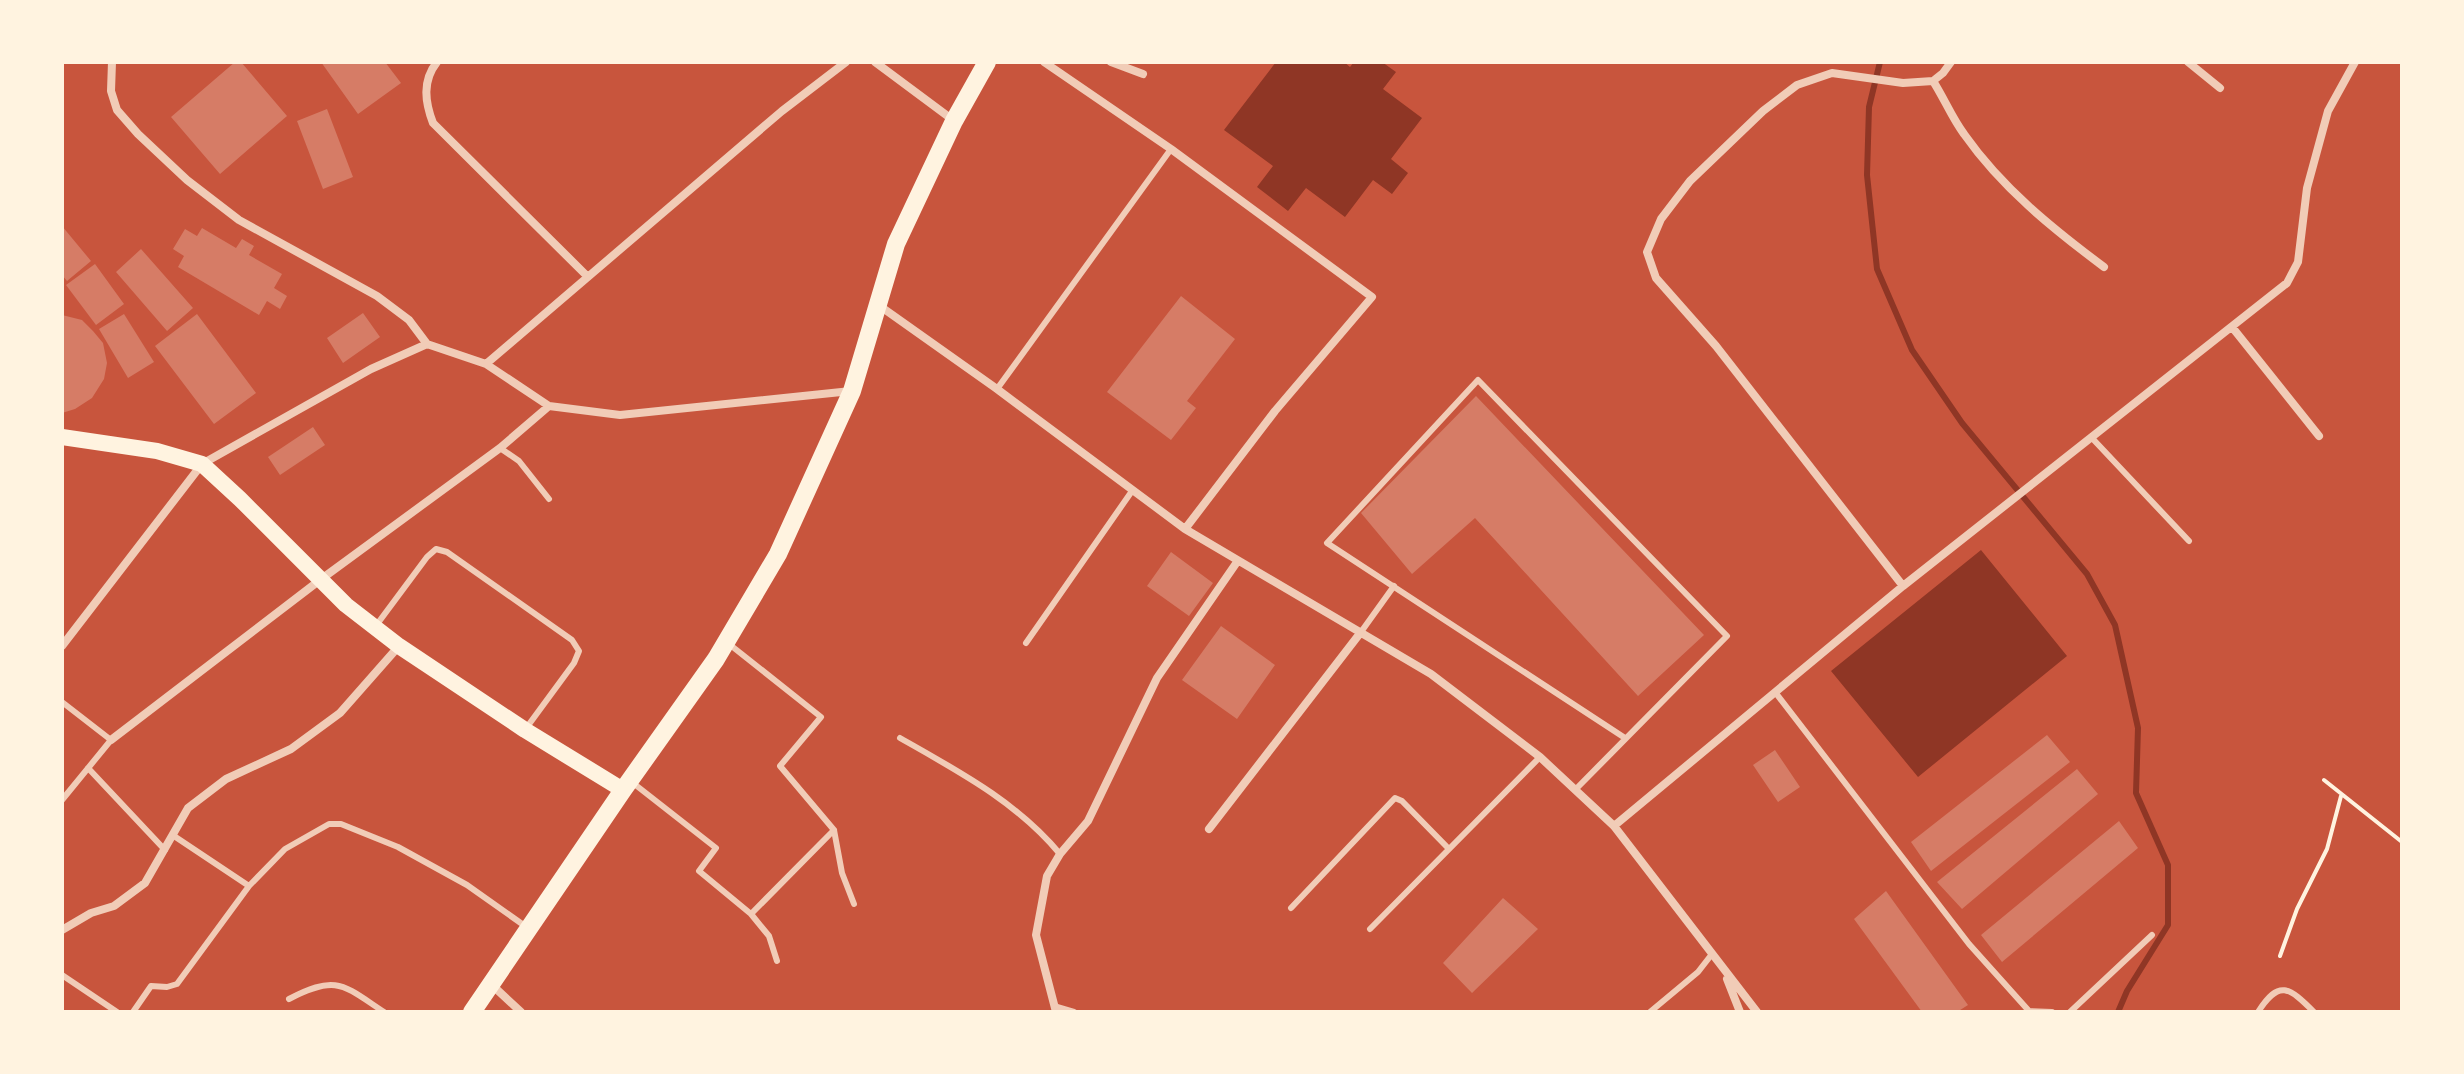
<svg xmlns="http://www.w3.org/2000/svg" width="2464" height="1074" font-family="Cabin,sans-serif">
  <rect width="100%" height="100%" fill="#c8553d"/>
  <path fill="#8f3625" d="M1276,62h68l6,5 4,-5h28l14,10 -13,17 39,29 -31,41 17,14 -16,21 -19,-14 -28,37 -39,-29 -18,23 -31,-24 16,-21 -49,-36z
    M1981,550l86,106 -149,121 -87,-106z"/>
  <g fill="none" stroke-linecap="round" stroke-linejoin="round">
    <path stroke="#8f3625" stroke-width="6" d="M1880,62l-11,45 -2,68 10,94 35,81 50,73 125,151 28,51 23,103 -2,65 32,72v60l-41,66 -9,21"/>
  </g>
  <path fill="#d67c66" d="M235,62h6l46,54 -67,58 -49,-57z
    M321,62h64l16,21 -43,31z
    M327,109l26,68 -30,12 -26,-68z
    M62,226l29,35 -24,20 -5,-6z
    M202,228l34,20 6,-9 12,7 -5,9 33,19 -8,14 13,8 -7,13 -13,-8 -8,14 -81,-48 6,-11 -11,-7 12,-20 12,7z
    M141,249l52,59 -26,23 -51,-59z
    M95,264l29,40 -28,21 -30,-40z
    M1181,296l54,43 -48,62 9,7 -25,32 -64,-48z
    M363,313l17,24 -37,26 -16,-25z
    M124,314l30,48 -26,16 -29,-49z
    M197,314l59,79 -42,31 -59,-78z
    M62,315l20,5 11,11 10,12 4,20 -3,16 -12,19 -17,11 -13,4z
    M1476,396l228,239 -66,61 -163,-178 -63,56 -51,-61z
    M313,427l12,18 -45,30 -12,-18z
    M1171,552l42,31 -24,33 -42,-30z
    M1221,626l54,39 -38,54 -55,-39z
    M2047,735l23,27 -139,109 -20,-29z
    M1775,750l25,37 -22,15 -25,-37z
    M2077,769l21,25 -136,115 -25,-27z
    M2119,821l19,27 -136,114 -21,-27z
    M1886,891l82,114 -11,7h-35l-68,-93z
    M1503,898l35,31 -66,64 -29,-30z"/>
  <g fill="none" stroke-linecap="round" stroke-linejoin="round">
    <path stroke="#fff3e0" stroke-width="4" d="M2324,780l78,62
      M2280,956l17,-47 30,-60 14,-53"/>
    <path stroke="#f1ccb7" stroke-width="6" d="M997,389l174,-240
      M2091,437l98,104
      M500,448l19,13 30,38
      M375,627l52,-70 9,-8 11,3 125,88 7,11 -5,12 -47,64
      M1361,632l33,-46
      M1026,643l106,-152
      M729,644l92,73 -41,49 54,64 8,43 12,31
      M1775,692l194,252 60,67 23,1
      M62,702l49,38 -49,60
      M900,738c58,33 117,64 160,116
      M88,768l77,82
      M633,783l83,65 -17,23 52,43 18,22 8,25
      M1575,790l152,-154 -249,-256 -151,163 298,195
      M174,836l75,50
      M1291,908l104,-110 7,3 47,48
      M751,914l83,-84
      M1370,929l170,-172
      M62,975l55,37
      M289,999c48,-25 54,-14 95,13
      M1057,1007l17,5
      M133,1012l18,-26 16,1 10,-3 72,-98 36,-37 44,-25h12l57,23 69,38 58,41
      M1650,1012l48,-40 14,-18
      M2070,1012l82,-77
      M2258,1012c21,-33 31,-25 56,0"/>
    <path stroke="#f1ccb7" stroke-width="8" d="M112,62l-1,29 6,19 21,24 49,46 52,40 138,76 32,24 18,24
      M437,62c-15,19 -12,40 -4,61l155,154
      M875,62l78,58
      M1044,62l127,87 201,148 -97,114 -90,118
      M1111,62l32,12
      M2188,62l32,26
      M1933,81c11,17 19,37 31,53 38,54 88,94 140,133
      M877,304l120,85 188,140 246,145 109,83 74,69 143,186
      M2232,327l87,109
      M486,364l296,-253 64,-49
      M1903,586l-187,-240 -60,-68 -9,-26 14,-33 29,-38 73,-70 34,-26 35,-12 71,10 30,-2 10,-8 8,-11
      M62,646l140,-182 169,-95 56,-25 59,20 63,42 71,9 231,-24
      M111,740l209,-160 180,-132 49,-42
      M1614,826l289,-240 384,-303 11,-21 9,-74 21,-77 27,-49
      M1209,829l152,-197
      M62,930l29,-17 23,-7 31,-23 43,-75 38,-29 65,-30 49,-36 59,-67
      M1727,979l13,33
      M492,985l29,27
      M1056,1012l-20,-77 11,-59 13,-22 28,-33 69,-143 80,-116"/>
    <path stroke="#fff3e0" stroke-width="16" d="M62,437l95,14 45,13 38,35 106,106 53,41 126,84 98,60"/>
    <path stroke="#fff3e0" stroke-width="18" d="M472,1012l151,-222 93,-131 62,-105 74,-163 44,-147 58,-123 33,-59"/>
  </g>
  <rect width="2464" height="1074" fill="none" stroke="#fff3e0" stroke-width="128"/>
</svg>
